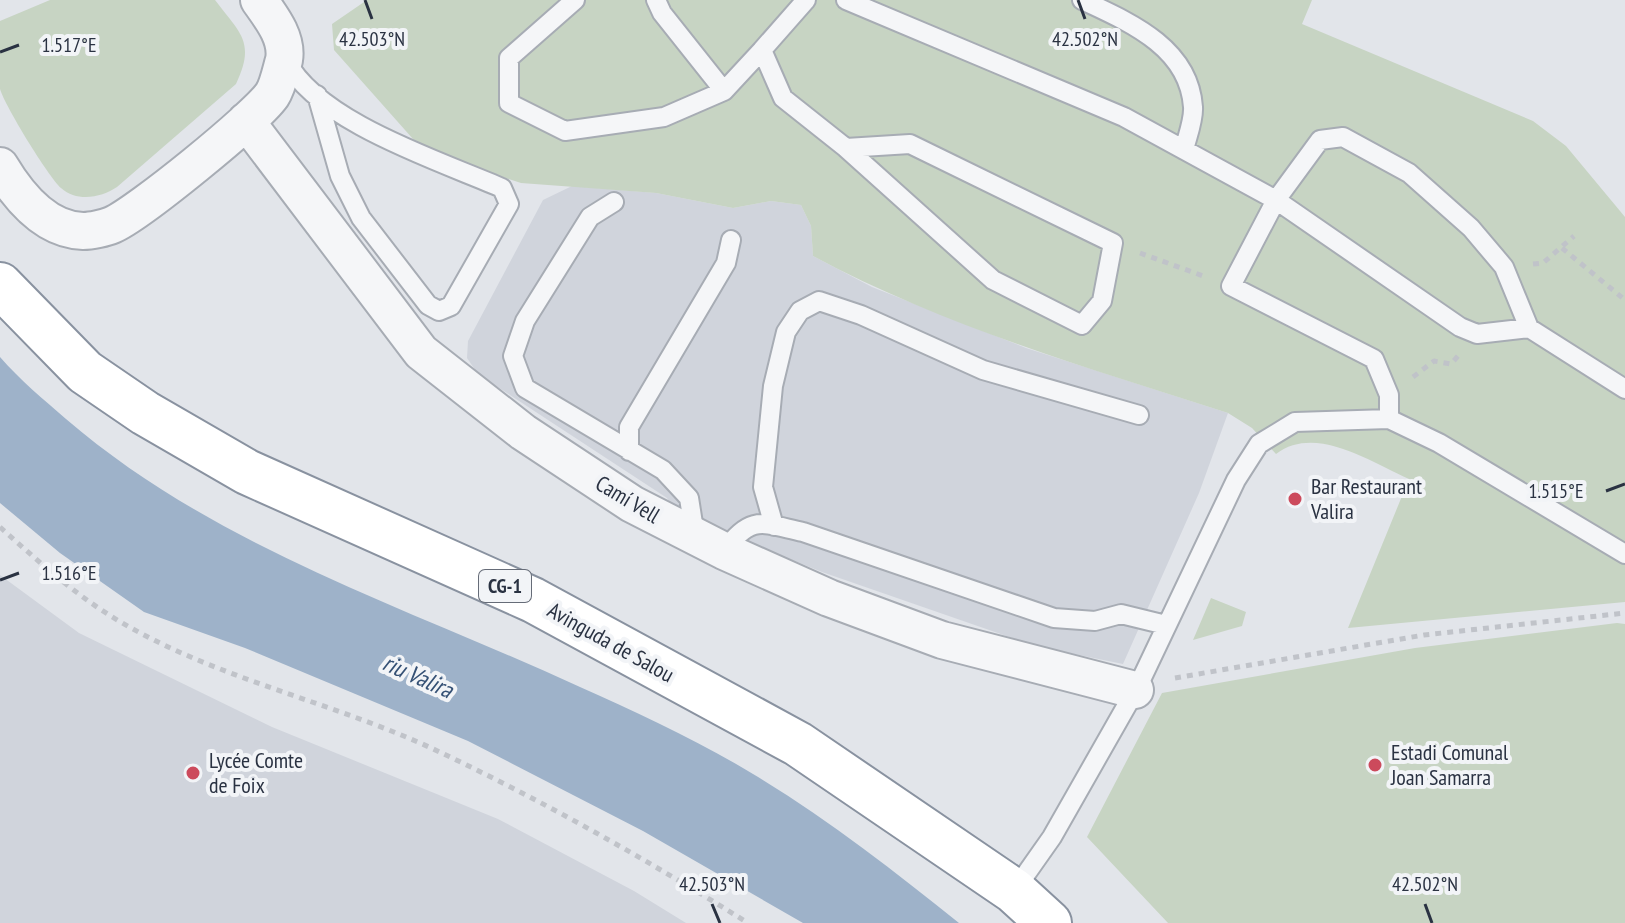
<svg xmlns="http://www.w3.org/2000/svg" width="1625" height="923" font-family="'PT Sans Narrow',sans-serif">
  <rect width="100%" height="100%" fill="#e2e5ea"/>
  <path fill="#d0d4dc" d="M572,186l84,7 77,15 38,-7 30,4 10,21 2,30 59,31 154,61 202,65 -29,80 -76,171 -88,-18 -213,-74 -146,-59 -9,-15 -189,-124 -11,-16 1,-17 75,-141z
    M0,575l79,58 193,94 226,92 136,72 52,32h-686z"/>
  <path fill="#c7d4c3" d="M50,0h165c25,33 41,42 21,84l-119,103c-15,10 -39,16 -56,1 -13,-12 -56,-82 -61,-99 0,-20 0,-48 0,-68z
    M367,0h945l-10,24 231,97 33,25 59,71v385l-277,26 61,-149c-39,-17 -93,-55 -133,-25l-24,-26 -24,-15c-141,-45 -284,-87 -415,-157l-2,-30 -10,-21 -30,-4 -38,7 -77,-15 -135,-10 -71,-23 -37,-21 -79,-89 -2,-26z
    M1211,598l35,14 -4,14 -49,14z
    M1617,623l8,1v299h-457l-81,-86 75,-144 253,-45z"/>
  <path fill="#9eb2c9" d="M0,357c20,23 43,42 66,62 149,128 338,187 514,268 58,26 119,54 173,87 73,44 140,96 206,149h-156l-160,-92 -175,-90 -223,-93 -101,-36 -84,-59 -60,-50z"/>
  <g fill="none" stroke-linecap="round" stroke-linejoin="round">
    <defs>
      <path id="service" d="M575,0l-66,58v45l56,28 99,-14 60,-26 38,-41
        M656,0l6,13 62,78
        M806,0l-44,50 21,48 63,50 147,132 89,45 20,-24 11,-58 -203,-99 -64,4
        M846,0l278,117 152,83 -45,86 143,73 15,36v24
        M1082,0c47,22 107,47 111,107 1,13 -6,30 -9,43
        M286,60c31,62 154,101 216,128l7,16 -58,102 -12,5 -11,-6 -67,-87 -21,-42 -23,-81
        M614,202l-24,15 -65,104 -12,35 12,32 138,82 26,28 6,38
        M1529,328l-52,6 -17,-7 -184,-127 44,-60 23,-3 66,36 62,55 33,39 25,61 96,61
        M629,451v-24l97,-164 5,-23
        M774,526l-11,-39 10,-101 13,-54 14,-21 19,-10 42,14 122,55 156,45
        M724,551c28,-37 37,-28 79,-19l251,86 41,3 26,-7 45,11
        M1014,891l38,-54 87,-153 97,-204 23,-36 36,-22 94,-3 50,24 186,111"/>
      <path id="minor" d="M246,121l175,231 102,80 109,72 92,47 105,47 113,42 193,50
        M0,166c18,30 45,64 83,65 8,0 22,-3 29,-6 26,-11 144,-107 160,-130 6,-9 9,-25 12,-35 4,-22 -13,-43 -25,-60"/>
      <path id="trunk" d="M0,285l85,87 60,41 102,59 286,128 265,144 216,147 35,32"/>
    </defs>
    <use href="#service" stroke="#a7acb4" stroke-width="22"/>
    <use href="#minor" stroke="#a7acb4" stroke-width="40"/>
    <use href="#trunk" stroke="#8992a0" stroke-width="48"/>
    <path stroke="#c0c3c9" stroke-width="5" stroke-dasharray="6 6" stroke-linecap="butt" d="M1562,248l63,52
      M1140,253l66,24
      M1533,264l10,-1 31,-27
      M1413,377l21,-16 17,3 7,-8
      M0,527c38,34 75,68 119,94 96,57 209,80 310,126 109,51 217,112 319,176
      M1175,678l249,-43 201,-22"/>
    <use href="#service" stroke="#f5f6f8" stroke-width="18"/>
    <use href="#minor" stroke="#f5f6f8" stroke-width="36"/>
    <use href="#trunk" stroke="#fff" stroke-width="44"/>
  </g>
  <path fill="none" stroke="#2a3242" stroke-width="3" d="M365,0l7,19M1078,0l7,19M0,52l19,-7M1606,491l19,-7M0,580l19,-7M712,904l8,19M1425,904l7,19"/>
  <g fill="#cc4a5c" stroke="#f2f4f7" stroke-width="3">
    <circle cx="1295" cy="499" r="8"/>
    <circle cx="1375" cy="765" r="8"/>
    <circle cx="193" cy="773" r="8"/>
  </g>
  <g text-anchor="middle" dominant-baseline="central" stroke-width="8" stroke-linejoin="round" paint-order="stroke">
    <rect fill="#f2f4f7" stroke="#666c78" stroke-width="2" x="479" y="570" width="52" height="32" rx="6"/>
    <g font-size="20" font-weight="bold" fill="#2a3242">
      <text x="505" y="586">CG-1</text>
    </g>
    <g font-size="22" fill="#2a3242" stroke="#f2f4f7" text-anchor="start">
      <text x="1311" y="486">Bar Restaurant<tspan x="1311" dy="25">Valira</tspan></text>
      <text x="1391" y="752">Estadi Comunal<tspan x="1391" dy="25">Joan Samarra</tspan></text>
      <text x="209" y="760">Lycée Comte<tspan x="209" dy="25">de Foix</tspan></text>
    </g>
    <g font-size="22" fill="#2a3242" stroke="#f2f4f7">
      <text transform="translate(628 499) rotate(31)">Camí Vell</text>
      <text transform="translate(611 642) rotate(29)">Avinguda de Salou</text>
    </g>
    <g font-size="24" font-style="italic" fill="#355175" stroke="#f2f4f7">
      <text transform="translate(418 676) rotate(24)">riu Valira</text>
    </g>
  </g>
  <g font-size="20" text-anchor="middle" fill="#2a3242" stroke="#f2f4f7" stroke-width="8" stroke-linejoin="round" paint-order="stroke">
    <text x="372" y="46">42.503°N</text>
    <text x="1085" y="46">42.502°N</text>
    <text x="69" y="52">1.517°E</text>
    <text x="1556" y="498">1.515°E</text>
    <text x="69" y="580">1.516°E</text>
    <text x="712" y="891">42.503°N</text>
    <text x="1425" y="891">42.502°N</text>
  </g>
</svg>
